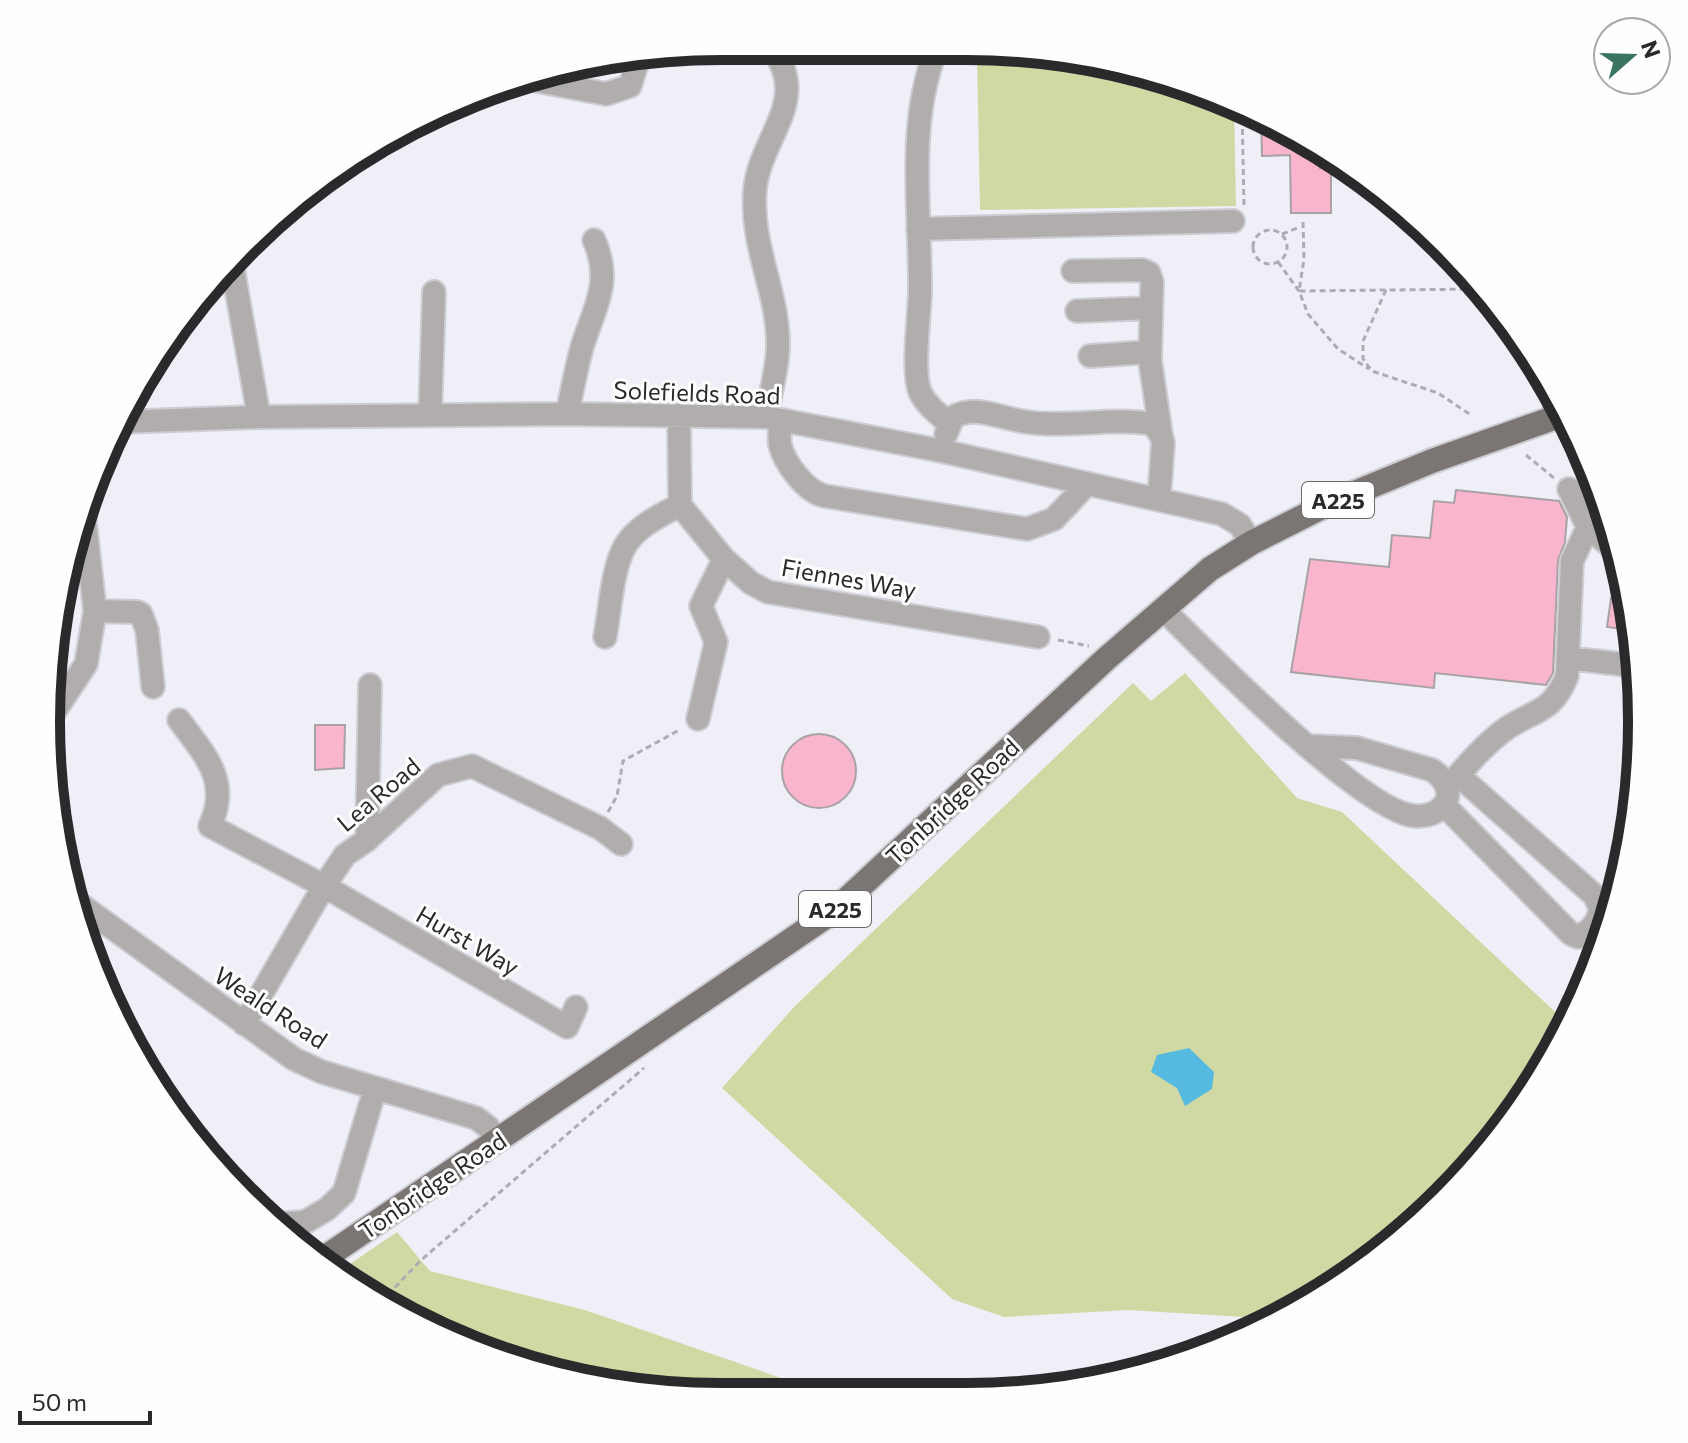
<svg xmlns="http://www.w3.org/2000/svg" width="1688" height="1443" font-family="Commissioner,sans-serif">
  <rect width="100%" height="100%" fill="#eff0f7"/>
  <path fill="#d0d9a4" d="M1056,52l178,54 2,100 -256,4 -3,-156z
    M1185,673l112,125 45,14 227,213 -66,107 -91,97 -107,77 -28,13 -149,-9 -124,7 -52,-18 -230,-211 72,-81 339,-324 18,18z
    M397,1232l33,39 155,39 248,86 -112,1 -132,-13 -126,-38 -117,-63 -11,-9z"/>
  <path fill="#56b9df" d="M1189,1048l25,24 -2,17 -27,17 -8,-18 -26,-16 6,-17z"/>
  <path fill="#f9b5ce" stroke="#a9a2a5" stroke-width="2" d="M1261,115l59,35v18h11v45h-40l-1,-58 -28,1z
    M1456,490l103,11 8,16 -2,25 -7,18 -5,113 -7,12 -111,-12 -1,15 -143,-16 19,-113 79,8 3,-32 38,3 4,-37 20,2z
    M1611,598l17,2 9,46 -15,-17 -15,-2z
    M315,725h30l-1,43 -29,2z
    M782 771a37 37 0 1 1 74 0a37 37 0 1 1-74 0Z"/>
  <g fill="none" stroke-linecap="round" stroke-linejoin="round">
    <defs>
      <path id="minor" d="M936,50c-30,76 -15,164 -16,244 -1,24 -8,78 0,98 6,13 18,22 29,31
        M522,78l84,16 24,-8 9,-29
        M918,229l315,-8
        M232,264l27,153
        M1073,271l69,-1 7,3 3,9 -2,78 11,75
        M1077,311l74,-3
        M1090,356l60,-4
        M567,414c5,-22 9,-45 15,-67 12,-39 31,-65 12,-107
        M430,415l4,-123
        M679,415l1,90 44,54 27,24 17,9 270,45
        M766,417c4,-23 12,-49 12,-72 0,-55 -28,-99 -23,-156 6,-54 57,-89 16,-142
        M780,420c0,7 -1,18 0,25 5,19 26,47 45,51l202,33 27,-10 32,-34
        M119,422l140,-5 308,-3 199,3 176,34 280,63 18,11 11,18
        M946,434l7,-17c23,-13 49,2 74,5 40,6 85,-5 126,2l8,11 2,8 -4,56
        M1569,489l19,38 29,25
        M1163,609c40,40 205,208 254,207 31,0 43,-27 15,-46l-75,-22 -49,-2
        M95,611l42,1 4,2 6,16 6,57
        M605,637c5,-26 7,-68 20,-91 12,-20 36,-31 55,-41
        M1568,658l69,8
        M698,719l18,-77 -15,-36 23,-47
        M49,720l37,-56 9,-53 -11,-97
        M179,720c26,35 52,61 31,106l114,60 243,141 9,-20
        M1449,786c18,-21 36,-42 58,-58 29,-19 45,-15 60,-52l5,-115 16,-34
        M1445,806l126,128 7,3c12,-6 22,-16 22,-30l-6,-12 -136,-120
        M367,840l3,-155
        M74,900l220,159 28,13 154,46 12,9 10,14
        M244,1024l80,-138 21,-31 22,-15 71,-65 34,-9 128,62 21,16
        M274,1224l31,-2 22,-13 17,-16 31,-104"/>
      <path id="major" d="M320,1261l514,-350 273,-253 103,-89 41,-26 79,-40 102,-42 133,-47"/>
    </defs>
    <use href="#minor" stroke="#ccccd2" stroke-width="26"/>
    <use href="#major" stroke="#ccccd2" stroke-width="28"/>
    <path stroke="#acadb2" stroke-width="3" stroke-dasharray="6 4" stroke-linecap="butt" d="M1242,109l2,97
      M1303,222l1,37 -5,32 184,-2
      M1253 247a17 17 0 1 1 34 0a17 17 0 1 1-34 0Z
      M1282,234l18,-7
      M1278,262l21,29 9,23 30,35 31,20
      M1386,290l-23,51v18l9,12 66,22 33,22
      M1526,455l28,23
      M1058,640l31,6
      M608,812l9,-16 6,-35 58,-32
      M381,1302l39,-41 224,-193"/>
    <use href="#minor" stroke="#b1adac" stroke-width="22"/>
    <use href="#major" stroke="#7b7573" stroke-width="24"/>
  </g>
  <g text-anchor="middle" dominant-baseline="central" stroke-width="6" stroke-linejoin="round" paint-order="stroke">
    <g fill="#fefefe" stroke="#6a6a6b" stroke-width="2">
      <rect x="1302" y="482" width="72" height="36" rx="6"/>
      <rect x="799" y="891" width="72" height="36" rx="6"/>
    </g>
    <g font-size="22" font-weight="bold" fill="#2a2a2c">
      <text x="1338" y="500">A225</text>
      <text x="835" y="909">A225</text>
    </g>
    <g font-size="24" fill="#2a2a2c" stroke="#fefefe">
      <text transform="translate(697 392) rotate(2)">Solefields Road</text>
      <text transform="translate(849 578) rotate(10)">Fiennes Way</text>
      <text transform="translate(378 794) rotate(-40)">Lea Road</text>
      <text transform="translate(952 801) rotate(-43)">Tonbridge Road</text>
      <text transform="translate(468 940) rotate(30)">Hurst Way</text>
      <text transform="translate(271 1007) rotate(33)">Weald Road</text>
      <text transform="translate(432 1185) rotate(-34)">Tonbridge Road</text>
    </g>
  </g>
  <path d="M0 0H1688V1443H0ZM721 60H967A661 661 0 0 1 1628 721V722A661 661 0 0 1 967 1383H721A661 661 0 0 1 60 722V721A661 661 0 0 1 721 60Z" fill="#fefefe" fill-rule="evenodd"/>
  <path fill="none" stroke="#2a2a2c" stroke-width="10" d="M721 60H967A661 661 0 0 1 1628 721V722A661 661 0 0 1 967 1383H721A661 661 0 0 1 60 722V721A661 661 0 0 1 721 60Z"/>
  <g transform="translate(1632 56) rotate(70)"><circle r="38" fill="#fefefe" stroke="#a9a9aa" stroke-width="2"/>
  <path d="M0-6L14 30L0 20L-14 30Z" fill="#3a755f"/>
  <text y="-12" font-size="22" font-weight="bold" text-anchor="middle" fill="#2a2a2c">N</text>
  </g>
  <path d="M20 1411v12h130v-12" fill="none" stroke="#2a2a2c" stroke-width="4"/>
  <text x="32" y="1411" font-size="24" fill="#2a2a2c" stroke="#fefefe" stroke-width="6" paint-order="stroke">50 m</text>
</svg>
